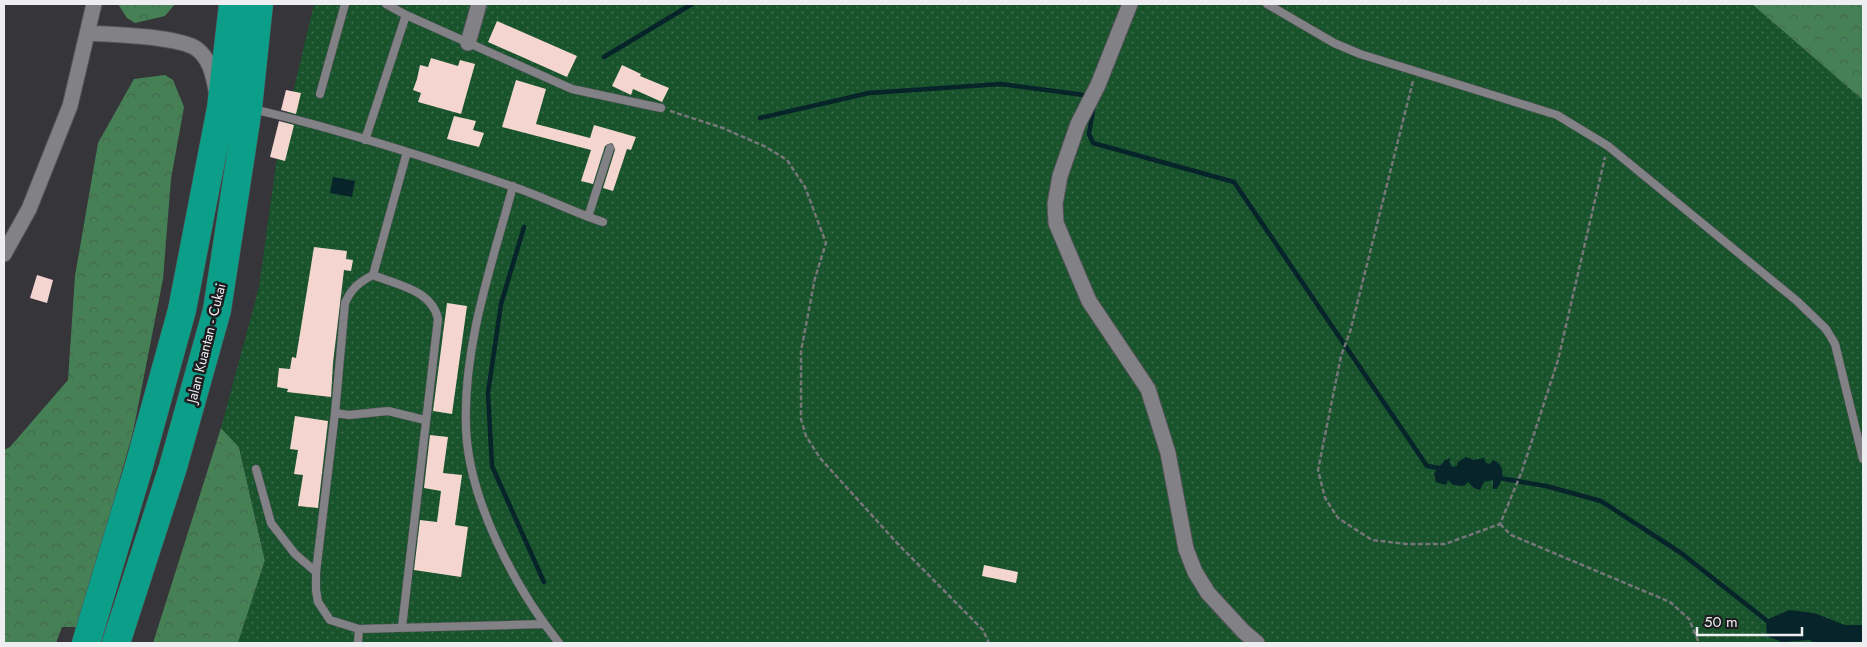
<svg xmlns="http://www.w3.org/2000/svg" width="1867" height="647" font-family="Jost,sans-serif">
  <defs>
    <pattern id="forest-crowns" width="20" height="18" patternUnits="userSpaceOnUse" patternTransform="scale(1.25)"><rect width="20" height="18" fill="#468155"/><path d="M2 6a3 3 0 1 1 6 0M12 15a3 3 0 1 1 6 0" fill="none" stroke="#46674f"/></pattern>
    <pattern id="park-dots" width="8" height="8" patternUnits="userSpaceOnUse" patternTransform="scale(1.25)"><rect width="8" height="8" fill="#18532c"/><path d="M2 2h.1M6 6h.1" fill="none" stroke="#3a6c4b" stroke-width="1.8" stroke-linecap="round"/></pattern>
  </defs>
  <rect width="100%" height="100%" fill="#363539"/>
  <path fill="url(#forest-crowns)" d="M118,4h57l-10,12 -30,7 -8,-5z
    M1731,4h132v405z
    M165,75l8,5 11,27 -13,72 -8,100 -30,153 -55,195h-16l-6,16h-52v-193l6,-3 58,-67 7,-104 23,-133 36,-64z
    M221,428l18,19 26,114 -27,82h-85z"/>
  <path fill="url(#park-dots)" d="M314,4h1438l111,96v543h-1625l27,-83 -26,-113 -18,-19 38,-141 17,-123z"/>
  <path fill="#06242a" d="M333,177l22,4 -3,16 -22,-4z
    M1466,457l8,3 10,-2 2,5 4,1 3,-4c14,6 10,19 4,29h-4v-9l-9,2 -4,8 -6,-2 -6,-6 -4,4 -11,-1 -5,-5 -2,5 -10,-3 -2,-9 11,-13 6,-2 -2,3 3,6 5,-1 1,-4z
    M1789,610l25,3 31,12h18v18h-49l-4,-3 -28,2 -15,-6 -1,-16z"/>
  <g fill="none" stroke-linecap="round" stroke-linejoin="round">
    <path stroke="#06242a" stroke-width="4.5" d="M604,57l88,-53
      M1094,104l-5,30 4,9 141,39 193,284 17,3
      M760,118l109,-25 132,-9 83,11 5,4
      M524,227l-23,77 -13,89 4,73 52,116
      M1499,478l47,8 55,15 80,52 85,67"/>
  </g>
  <path fill="#f5d5cf" d="M497,21l80,35 -10,21 -79,-35z
    M431,58l27,8 2,-6 15,4 -14,50 -43,-12 3,-9 -8,-3 4,-11 3,-14 8,2z
    M622,65l19,9 -1,2 29,12 -7,14 -29,-13 -2,6 -19,-9z
    M516,80l30,9 -10,35 54,14 4,-13 42,12 -5,13 -4,-1 -14,42 -10,-3 12,-38 -3,-7 -7,3 -12,38 -12,-3 10,-31 -89,-23z
    M286,90l15,3 -5,21 -15,-4z
    M454,116l22,5 -3,9 11,3 -5,14 -32,-8z
    M279,121l15,4 -9,36 -15,-4z
    M314,247l33,4 -1,8 7,1 -2,11 -7,-1 -11,93 -2,34 -44,-5 1,-3 -11,-2 2,-19 11,1 2,-12 4,1z
    M37,275l16,5 -6,23 -17,-5z
    M447,303l20,3 -15,108 -19,-3z
    M295,416l33,5 -10,87 -20,-2 5,-31 -9,-1 4,-24 -8,-1z
    M430,435l18,2 -5,36 19,2 -7,50 13,2 -7,50 -47,-7 6,-50 17,2 4,-31 -17,-3z
    M984,565l34,7 -2,11 -34,-7z"/>
  <g fill="none" stroke-linecap="round" stroke-linejoin="round">
    <defs>
      <path id="lane" d="M386,4l20,11 166,74 89,19
        M1267,4l67,39 26,11 197,61 51,31 189,155 29,28 9,15 28,115
        M320,94l25,-90
        M252,109c87,20 174,48 259,77 31,10 61,26 92,36
        M365,140l41,-125
        M407,152l-34,123c-14,7 -22,14 -28,28l-10,110 -19,159v18l2,12 12,18 29,9 184,-5
        M513,186c-21,78 -50,159 -47,241 2,72 49,161 93,216
        M588,217l22,-69
        M373,275c24,10 59,15 65,44l-36,308
        M335,413l14,2 39,-4 37,9
        M256,469l15,54 24,31 21,18
        M358,643l1,-14"/>
      <path id="street" d="M1130,4l-32,81 -20,39 -18,52 -5,28 1,19 33,78 59,88 20,64 18,96 9,23 13,21 35,38 14,12
        M89,33c24,2 90,3 108,16 13,10 16,26 19,41
        M468,43l11,-39
        M4,254l25,-45 41,-103 24,-102"/>
      <path id="highway" d="M86,643l53,-177 43,-156 39,-202 12,-104
        M116,643l57,-176 44,-157 31,-202 11,-104"/>
    </defs>
    <use href="#lane" stroke="#535356" stroke-width="9"/>
    <use href="#street" stroke="#535356" stroke-width="17"/>
    <use href="#highway" stroke="#535356" stroke-width="29"/>
    <path stroke="#767679" stroke-width="2.5" stroke-dasharray="5 2.5" stroke-linecap="butt" d="M1413,81l-63,251 -9,24 -23,114 7,28 13,20 34,22 34,4h39l55,-20 22,-53 36,-111 47,-203
      M670,111l53,17 43,19 21,13 18,27 21,56 -11,35 -14,73v68l5,17 14,22 77,85 86,87 6,13
      M1500,524l11,11 159,67 19,17 10,24"/>
    <use href="#lane" stroke="#818186" stroke-width="8"/>
    <use href="#street" stroke="#818186" stroke-width="15"/>
    <use href="#highway" stroke="#0b9e88" stroke-width="28"/>
  </g>
  <g text-anchor="middle" dominant-baseline="central" stroke-width="5" stroke-linejoin="round" paint-order="stroke">
    <g font-size="14" fill="#eeeef1" stroke="#1d1d1f">
      <text transform="translate(206 343) rotate(-76)">Jalan Kuantan - Cukai</text>
    </g>
  </g>
  <rect width="1867" height="647" fill="none" stroke="#eeeef1" stroke-width="10"/>
  <path d="M1697 627v8h105v-8" fill="none" stroke="#eeeef1" stroke-width="2.5"/>
  <text x="1704" y="627" font-size="15" fill="#eeeef1" stroke="#1d1d1f" stroke-width="4" paint-order="stroke">50 m</text>
</svg>
